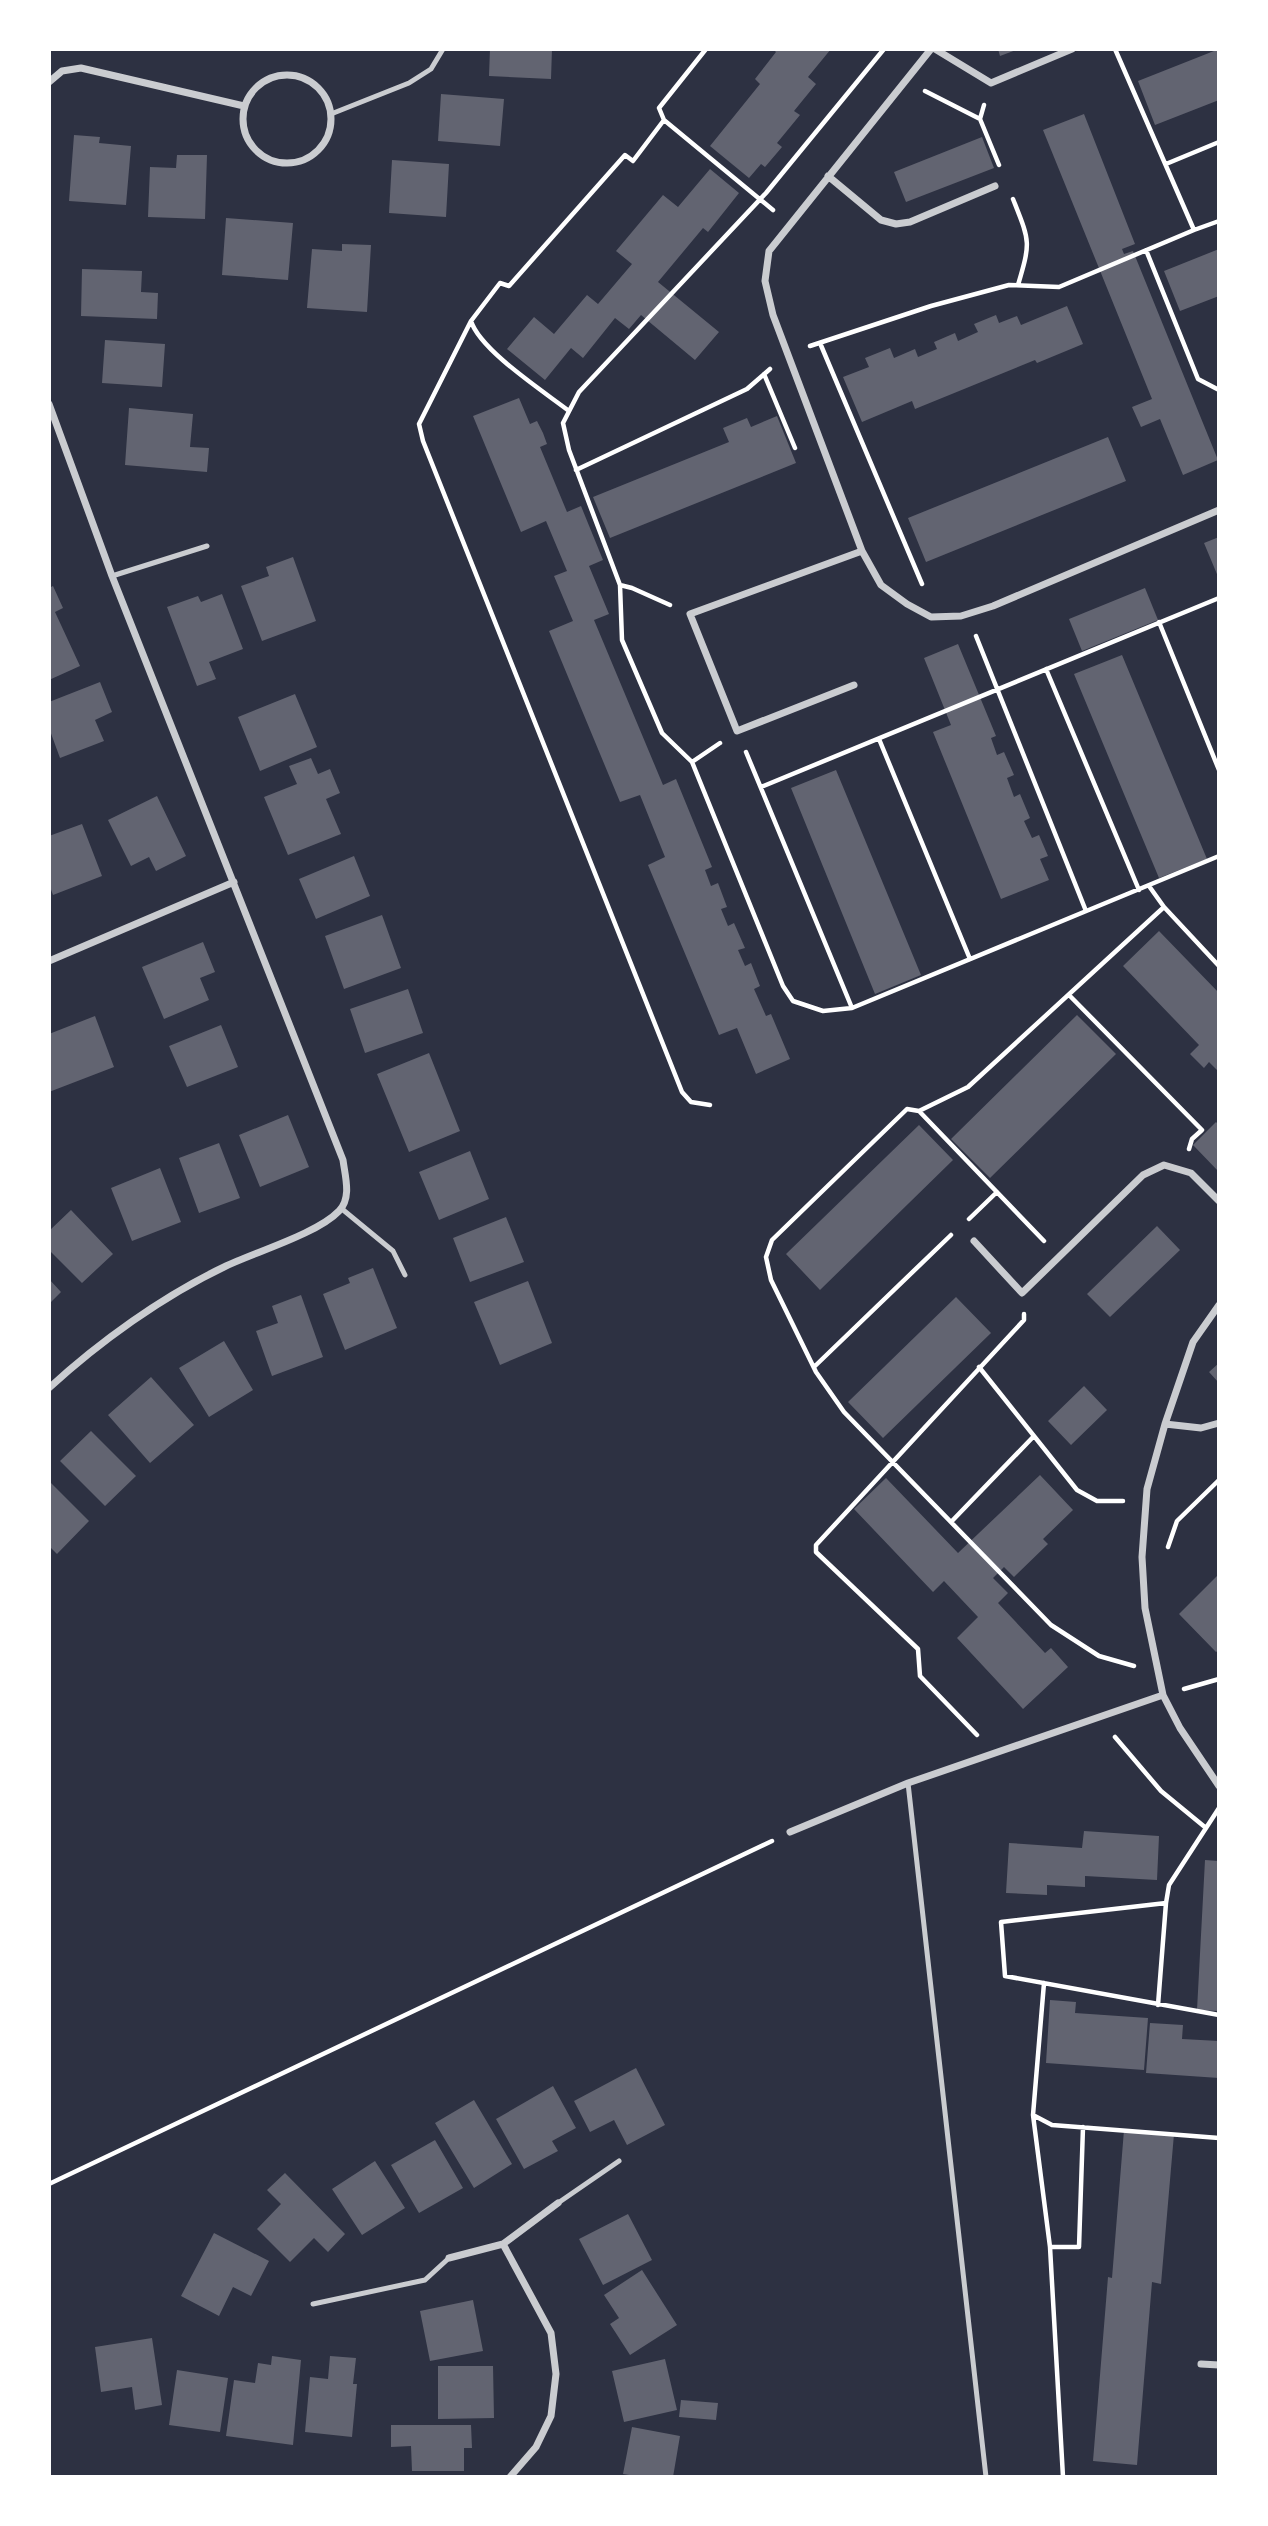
<svg xmlns="http://www.w3.org/2000/svg" width="1268" height="2526" font-family="Bitter,serif">
  <rect width="100%" height="100%" fill="#2d3142"/>
  <path fill="#626471" d="M490,49h62l-1,30 -62,-3z
    M773,49h58l-23,28 8,7 -22,27 6,4 -23,28 5,4 -17,20 -4,-3 -12,14 -39,-32 50,-62 -5,-5 21,-27z
    M998,49h21l-19,7z
    M1219,49v51l-64,25 -17,-44z
    M441,94l63,5 -4,47 -62,-5z
    M1084,114l51,130 -13,5 2,5 9,-3 85,209 -35,15 -23,-56 -19,8 -9,-20 20,-8 -109,-269z
    M74,135l26,2 -1,6 32,3 -5,59 -57,-4z
    M982,137l12,31 -88,34 -12,-30z
    M177,155h30l-2,64 -57,-2 2,-50 26,1z
    M392,160l57,4 -3,53 -57,-4z
    M710,169l29,24 -31,39 -5,-4 -45,54 61,50 -24,28 -54,-45 -12,14 -14,-11 -32,40 -12,-10 -26,32 -38,-31 27,-32 20,17 33,-39 11,9 34,-40 -16,-13 47,-56 15,12z
    M226,218l67,5 -5,57 -66,-5z
    M342,244l29,1 -4,67 -60,-4 5,-59 30,2z
    M1219,249v47l-39,15 -16,-40z
    M82,269l60,2 -1,21 17,1 -1,26 -76,-3z
    M1067,306l16,38 -46,19 -2,-3 -120,49 -3,-8 -50,21 -19,-45 26,-10 -4,-9 25,-10 4,10 21,-9 3,8 19,-8 -3,-7 21,-9 3,8 20,-9 -4,-8 22,-9 3,8 18,-7 4,9z
    M105,340l60,4 -3,43 -60,-4z
    M519,398l11,26 7,-3 6,12 4,11 -7,3 27,65 14,-6 22,54 -14,6 20,48 -15,6 69,165 13,-6 36,88 -7,3 6,16 7,-3 9,24 -6,2 7,17 6,-3 11,25 -7,2 7,16 6,-3 9,23 -6,3 12,27 5,-2 19,45 -34,15 -19,-46 -18,7 -71,-170 17,-8 -25,-62 -20,7 -71,-171 24,-10 -19,-45 13,-5 -21,-50 -25,11 -48,-116z
    M129,408l64,6 -3,33 19,1 -2,24 -82,-7z
    M777,416l19,47 -186,75 -17,-41 136,-55 -6,-14 24,-10 4,9z
    M1108,437l18,44 -200,81 -18,-44z
    M1219,537v42l-15,-36z
    M293,557l23,64 -54,20 -21,-55 28,-10 -3,-9z
    M53,586l10,22 -8,4 25,54 -31,14v-92z
    M1145,588l13,32 -76,31 -13,-32z
    M222,594l21,55 -34,13 7,17 -19,7 -30,-79 31,-11 3,6z
    M958,644l38,92 -5,2 6,17 7,-3 10,23 -7,3 7,19 6,-3 10,24 -6,3 8,17 7,-3 9,21 -8,3 9,21 -48,19 -68,-167 18,-7 -27,-67z
    M1122,655l85,204 -48,19 -85,-204z
    M100,682l12,30 -17,8 9,21 -44,17 -11,-30v-26z
    M295,694l22,53 -57,24 -22,-54z
    M311,758l7,16 12,-5 10,24 -14,6 15,35 -53,21 -24,-58 33,-13 -8,-18z
    M836,770l85,205 -46,19 -84,-206z
    M157,796l29,60 -30,15 -7,-14 -18,9 -23,-46z
    M82,824l20,52 -49,19 -4,-11v-48z
    M354,856l16,40 -54,23 -17,-40z
    M382,915l19,53 -57,21 -19,-53z
    M1159,931l60,62v79l-10,-10 -5,6 -14,-14 9,-9 -76,-79z
    M203,942l12,30 -15,6 9,22 -45,19 -22,-52z
    M408,989l15,44 -58,20 -15,-44z
    M1077,1015l39,39 -126,124 -39,-39z
    M95,1016l19,51 -65,25v-58z
    M221,1025l17,42 -51,20 -18,-41z
    M429,1053l31,78 -51,21 -32,-78z
    M288,1115l21,52 -49,20 -21,-52z
    M1216,1122l3,3v47l-26,-27z
    M919,1125l34,35 -133,130 -34,-36z
    M219,1143l21,55 -41,15 -20,-55z
    M470,1151l19,48 -50,21 -20,-48z
    M160,1168l21,54 -49,19 -21,-53z
    M71,1210l42,44 -31,29 -33,-33v-19z
    M506,1217l18,45 -54,20 -17,-44z
    M1157,1226l23,24 -70,67 -23,-23z
    M373,1268l24,60 -52,22 -22,-56 27,-11 -2,-5z
    M49,1279l12,13 -12,12z
    M528,1281l24,62 -52,22 -26,-63z
    M301,1295l22,62 -51,19 -16,-45 22,-8 -6,-17z
    M956,1297l35,36 -108,105 -35,-36z
    M224,1341l29,49 -44,27 -30,-49z
    M1219,1363v20l-10,-11z
    M151,1377l43,48 -44,38 -42,-48z
    M1084,1386l23,24 -36,35 -23,-24z
    M91,1431l45,45 -31,30 -45,-45z
    M1040,1475l33,35 -30,29 5,5 -34,33 -10,-10 -11,11 15,15 -10,10 47,50 6,-5 17,19 -45,42 -66,-71 21,-21 -34,-36 -11,11 -79,-83 32,-31 72,75z
    M49,1481l40,40 -32,33 -8,-8z
    M1219,1574v76l-3,2 -37,-38z
    M1084,1831l75,5 -2,44 -72,-4v11l-38,-2v10l-41,-2 3,-50 73,5z
    M1205,1860l14,1v150l-22,-1z
    M1050,2000l26,2 -1,11 73,5 -4,52 -98,-7z
    M1150,2023l33,2 -1,14 37,2v37l-73,-5z
    M636,2068l29,57 -38,20 -13,-25 -24,12 -16,-31z
    M553,2086l23,42 -24,13 6,10 -34,18 -28,-50z
    M474,2100l38,64 -38,24 -39,-65z
    M1124,2130l50,4 -13,150 -9,-2 -15,183 -44,-4 15,-184 4,1z
    M435,2140l28,48 -44,25 -28,-48z
    M375,2161l30,47 -43,27 -30,-46z
    M285,2173l60,61 -17,18 -14,-14 -24,24 -33,-33 24,-25 -14,-14z
    M628,2214l24,46 -49,25 -24,-46z
    M214,2233l55,28 -18,35 -18,-9 -14,29 -38,-20z
    M642,2270l35,55 -47,30 -20,-31 9,-6 -15,-23z
    M473,2300l10,51 -53,10 -10,-50z
    M152,2338l10,67 -27,5 -3,-23 -31,5 -6,-45z
    M272,2356l29,4 -8,85 -67,-9 8,-56 21,3 3,-20 13,2z
    M330,2356l26,2 -3,26h4l-5,53 -47,-5 5,-55 18,2z
    M665,2359l12,51 -53,12 -12,-51z
    M438,2366h55l1,52 -56,1z
    M177,2370l51,8 -8,54 -51,-7z
    M681,2400l37,3 -2,17 -37,-3z
    M391,2425h80l1,23h-8v23h-52l-1,-25 -20,1z
    M632,2427l48,9 -7,41h-32l-18,-3z"/>
  <g fill="none" stroke-linecap="round" stroke-linejoin="round">
    <path stroke="#fff" stroke-width="4.5" d="M925,91l55,28
      M984,105l-4,14 19,46
      M664,120l-5,-12 47,-59
      M1166,164l53,-22
      M1013,199c17,43 18,42 5,86
      M1194,230l25,-9
      M1146,250l52,129 21,11
      M471,321l-52,103 4,17 259,651 9,10 19,3
      M820,343l102,241
      M810,346l121,-40 78,-21 50,2 135,-57 -79,-181
      M764,374l31,74
      M569,411c-26,-20 -89,-61 -98,-90l29,-38 9,3 116,-131 8,6 31,-41 109,90
      M576,470l171,-81 23,-20
      M620,585l12,3 38,17
      M1159,622l60,148
      M976,636l110,275
      M1046,669l93,221
      M879,739l91,220
      M746,752l106,256 367,-152
      M692,762l28,-19
      M761,787l458,-189
      M1149,886l15,21
      M1069,995l133,135 -10,9 -3,10
      M852,1008l-29,3 -30,-10 -10,-15 -91,-224 -30,-29 -40,-93 -2,-55 -51,-135 -6,-27 16,-31 187,-199 118,-144
      M919,1111l49,-24 196,-180 55,59
      M969,1219l28,-27
      M1044,1241l-125,-130 -12,-2 -135,131 -6,17 5,23 45,92 28,40 207,213 48,31 35,10
      M814,1367l137,-132
      M979,1367l98,123 20,11h26
      M952,1521l82,-85
      M1168,1547l9,-26 42,-41
      M1184,1689l35,-10
      M977,1735l-57,-59 -2,-27 -102,-97v-7l208,-225v-6
      M1115,1737l46,54 45,37
      M1219,1808l-50,77 -3,18 -165,19 4,54 214,39
      M1044,1983l-11,132 19,10 167,13
      M1158,2005l8,-102
      M1033,2115l17,132 13,230
      M49,2184l723,-343
      M1050,2247h29l4,-120"/>
    <path stroke="#caccd0" stroke-width="5" d="M331,114l78,-31 22,-14 12,-20
      M112,576l95,-30
      M342,1209l51,42 12,24
      M908,1783l78,694
      M558,2203l61,-42
      M313,2304l112,-24 24,-22"/>
    <path stroke="#caccd0" stroke-width="7" d="M931,49l-162,202 -4,30 8,34 89,236 19,34 26,19 24,13 30,-1 32,-10 226,-96
      M935,49l56,34 81,-34
      M243 119a44 44 0 1 1 88 0a44 44 0 1 1-88 0Z
      M49,82l13,-11 19,-3 163,38
      M828,176l53,44 15,4 14,-2 85,-36
      M49,404l63,172 231,584c2,16 9,38 -4,51 -22,23 -84,41 -115,56 -61,29 -125,75 -175,121
      M854,685l-117,46 -47,-117 172,-63
      M49,961l185,-79
      M974,1241l48,52 121,-118 21,-10 27,8 28,28
      M1219,1305l-26,37 -28,82 -18,65 -5,68 3,51 18,87 17,33 39,58
      M1165,1424l36,4 18,-5
      M790,1832l118,-49 255,-88
      M503,2244l55,-41
      M449,2258l54,-14 48,89 5,41 -5,42 -15,31 -26,30
      M1201,2364l18,1"/>
  </g>
  <rect width="1268" height="2526" fill="none" stroke="#ffffff" stroke-width="102"/>
</svg>
